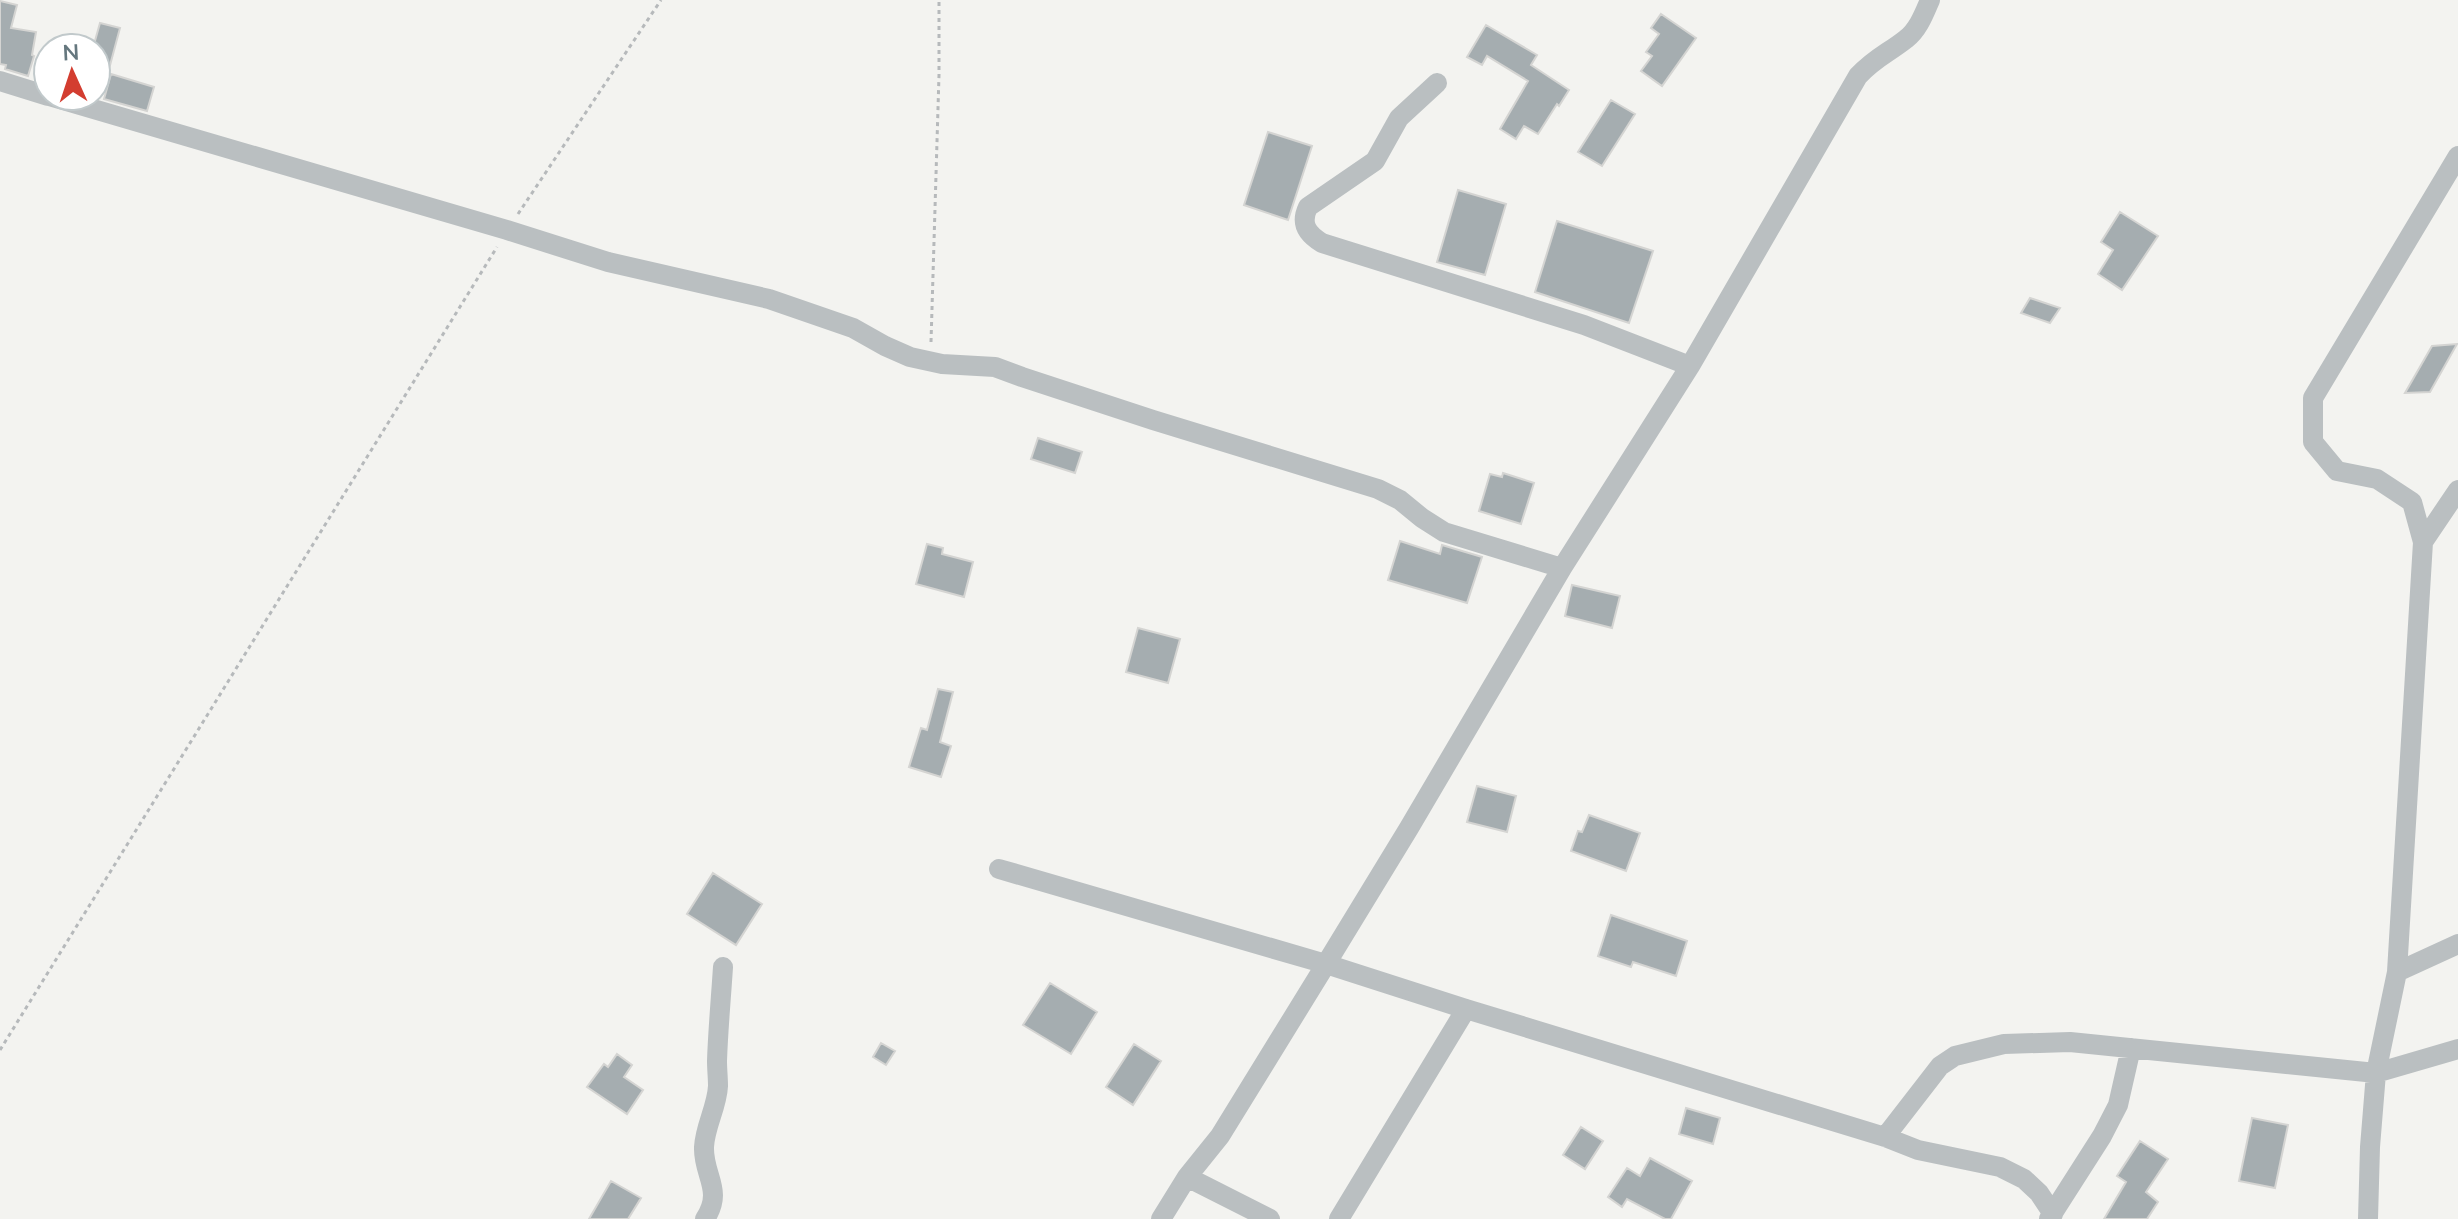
<svg xmlns="http://www.w3.org/2000/svg" width="2458" height="1219" font-family="Mulish,sans-serif">
  <rect width="100%" height="100%" fill="#f3f3f0"/>
  <path fill="#a5adb0" stroke="#d4d4d2" stroke-width="2" d="M0,1l17,4 -6,23 25,4 -4,23 2,1 -6,20 -23,-7 1,-4 -6,-1z
    M1661,14l35,24 -34,48 -21,-15 11,-15 -6,-4 13,-18 -8,-6z
    M100,23l20,5 -11,41 -13,-4v-17h-3z
    M1486,25l51,30 -6,10 38,25 -10,16 -2,-2 -19,30 -14,-8 -8,13 -16,-10 28,-48 -41,-25 -5,9 -15,-8z
    M111,74l43,13 -7,24 -43,-12z
    M1611,100l24,14 -33,52 -24,-14z
    M1268,132l44,14 -24,74 -44,-15z
    M1458,190l48,14 -21,71 -48,-13z
    M2120,212l38,24 -36,54 -24,-16 15,-24 -12,-8z
    M1557,221l96,30 -24,72 -94,-31z
    M2030,298l30,10 -10,15 -29,-10z
    M2457,344l-27,48 -25,1 27,-47z
    M1038,438l44,14 -7,21 -44,-14z
    M1503,473l31,10 -13,41 -42,-13 11,-37 12,3z
    M1400,541l40,13 2,-9 40,12 -15,46 -79,-23z
    M927,544l16,4 -1,6 31,8 -9,35 -48,-13z
    M1572,585l48,11 -8,32 -47,-12z
    M1138,628l42,11 -12,44 -42,-11z
    M938,689l15,3 -13,50 11,4 -10,31 -32,-10 12,-39 6,2z
    M1477,786l39,10 -9,36 -40,-10z
    M1589,815l51,18 -14,38 -55,-20 7,-20 4,1z
    M713,873l49,31 -26,41 -49,-31z
    M1611,915l76,26 -11,35 -43,-14 -2,5 -33,-11z
    M1050,983l47,29 -26,42 -48,-29z
    M881,1043l14,8 -9,14 -13,-8z
    M1134,1044l27,17 -28,44 -27,-18z
    M617,1054l15,11 -8,12 19,13 -16,24 -40,-27 17,-23 4,3z
    M1686,1108l34,10 -7,26 -34,-10z
    M2252,1118l36,7 -13,63 -36,-7z
    M1581,1127l22,14 -18,28 -22,-14z
    M2140,1141l28,18 -22,33 12,10 -11,17h-43l22,-37 -9,-6z
    M1650,1158l42,23 -21,38h-6l-38,-20 -5,8 -14,-10 19,-29 13,8z
    M611,1181l30,17 -13,21h-39z"/>
  <g fill="none" stroke-linecap="round" stroke-linejoin="round">
    <path stroke="#b6b9bb" stroke-width="3" stroke-dasharray="4 4" stroke-linecap="butt" d="M518,214l143,-214
      M931,342l8,-267v-75
      M0,1050l497,-803"/>
    <path stroke="#babfc1" stroke-width="20" d="M0,81l48,15
      M1437,83l-38,35 -24,43 -67,46c-8,17 -1,27 14,36l262,82 106,41
      M49,96l458,134 101,32 161,37 84,29 32,18 25,11 32,7 53,3 27,10 131,43 225,69 22,11 22,18 22,14 118,36
      M2423,542l35,-52
      M999,869l327,95 140,45 419,128 33,13 82,17 24,12 15,14 14,21
      M2397,972l61,-28
      M1885,1137l55,-71 15,-10 49,-12 66,-2 306,31 82,-24
      M1187,1177l83,42
      M705,1219c19,-29 -2,-43 -1,-72 1,-21 13,-40 14,-61 0,-8 -1,-17 -1,-25 1,-31 4,-63 6,-94
      M1161,1219l26,-42 33,-41 106,-172 83,-136 153,-260 128,-202 168,-290c18,-19 29,-22 48,-37 12,-9 18,-25 24,-39
      M1339,1219l127,-210
      M2049,1219l53,-83 16,-31 13,-57
      M2368,1219l2,-72 6,-74 21,-101 26,-430 -11,-40 -35,-23 -40,-8 -24,-29v-44l145,-242"/>
  </g>
  <g transform="translate(72 72) rotate(357)"><circle r="38" fill="#ffffff" stroke="#c1c9cb" stroke-width="2"/>
  <path d="M0-6L14 30L0 20L-14 30Z" fill="#d33d30"/>
  <text y="-12" font-size="22" font-weight="bold" text-anchor="middle" fill="#65777e">N</text>
  </g>
</svg>
